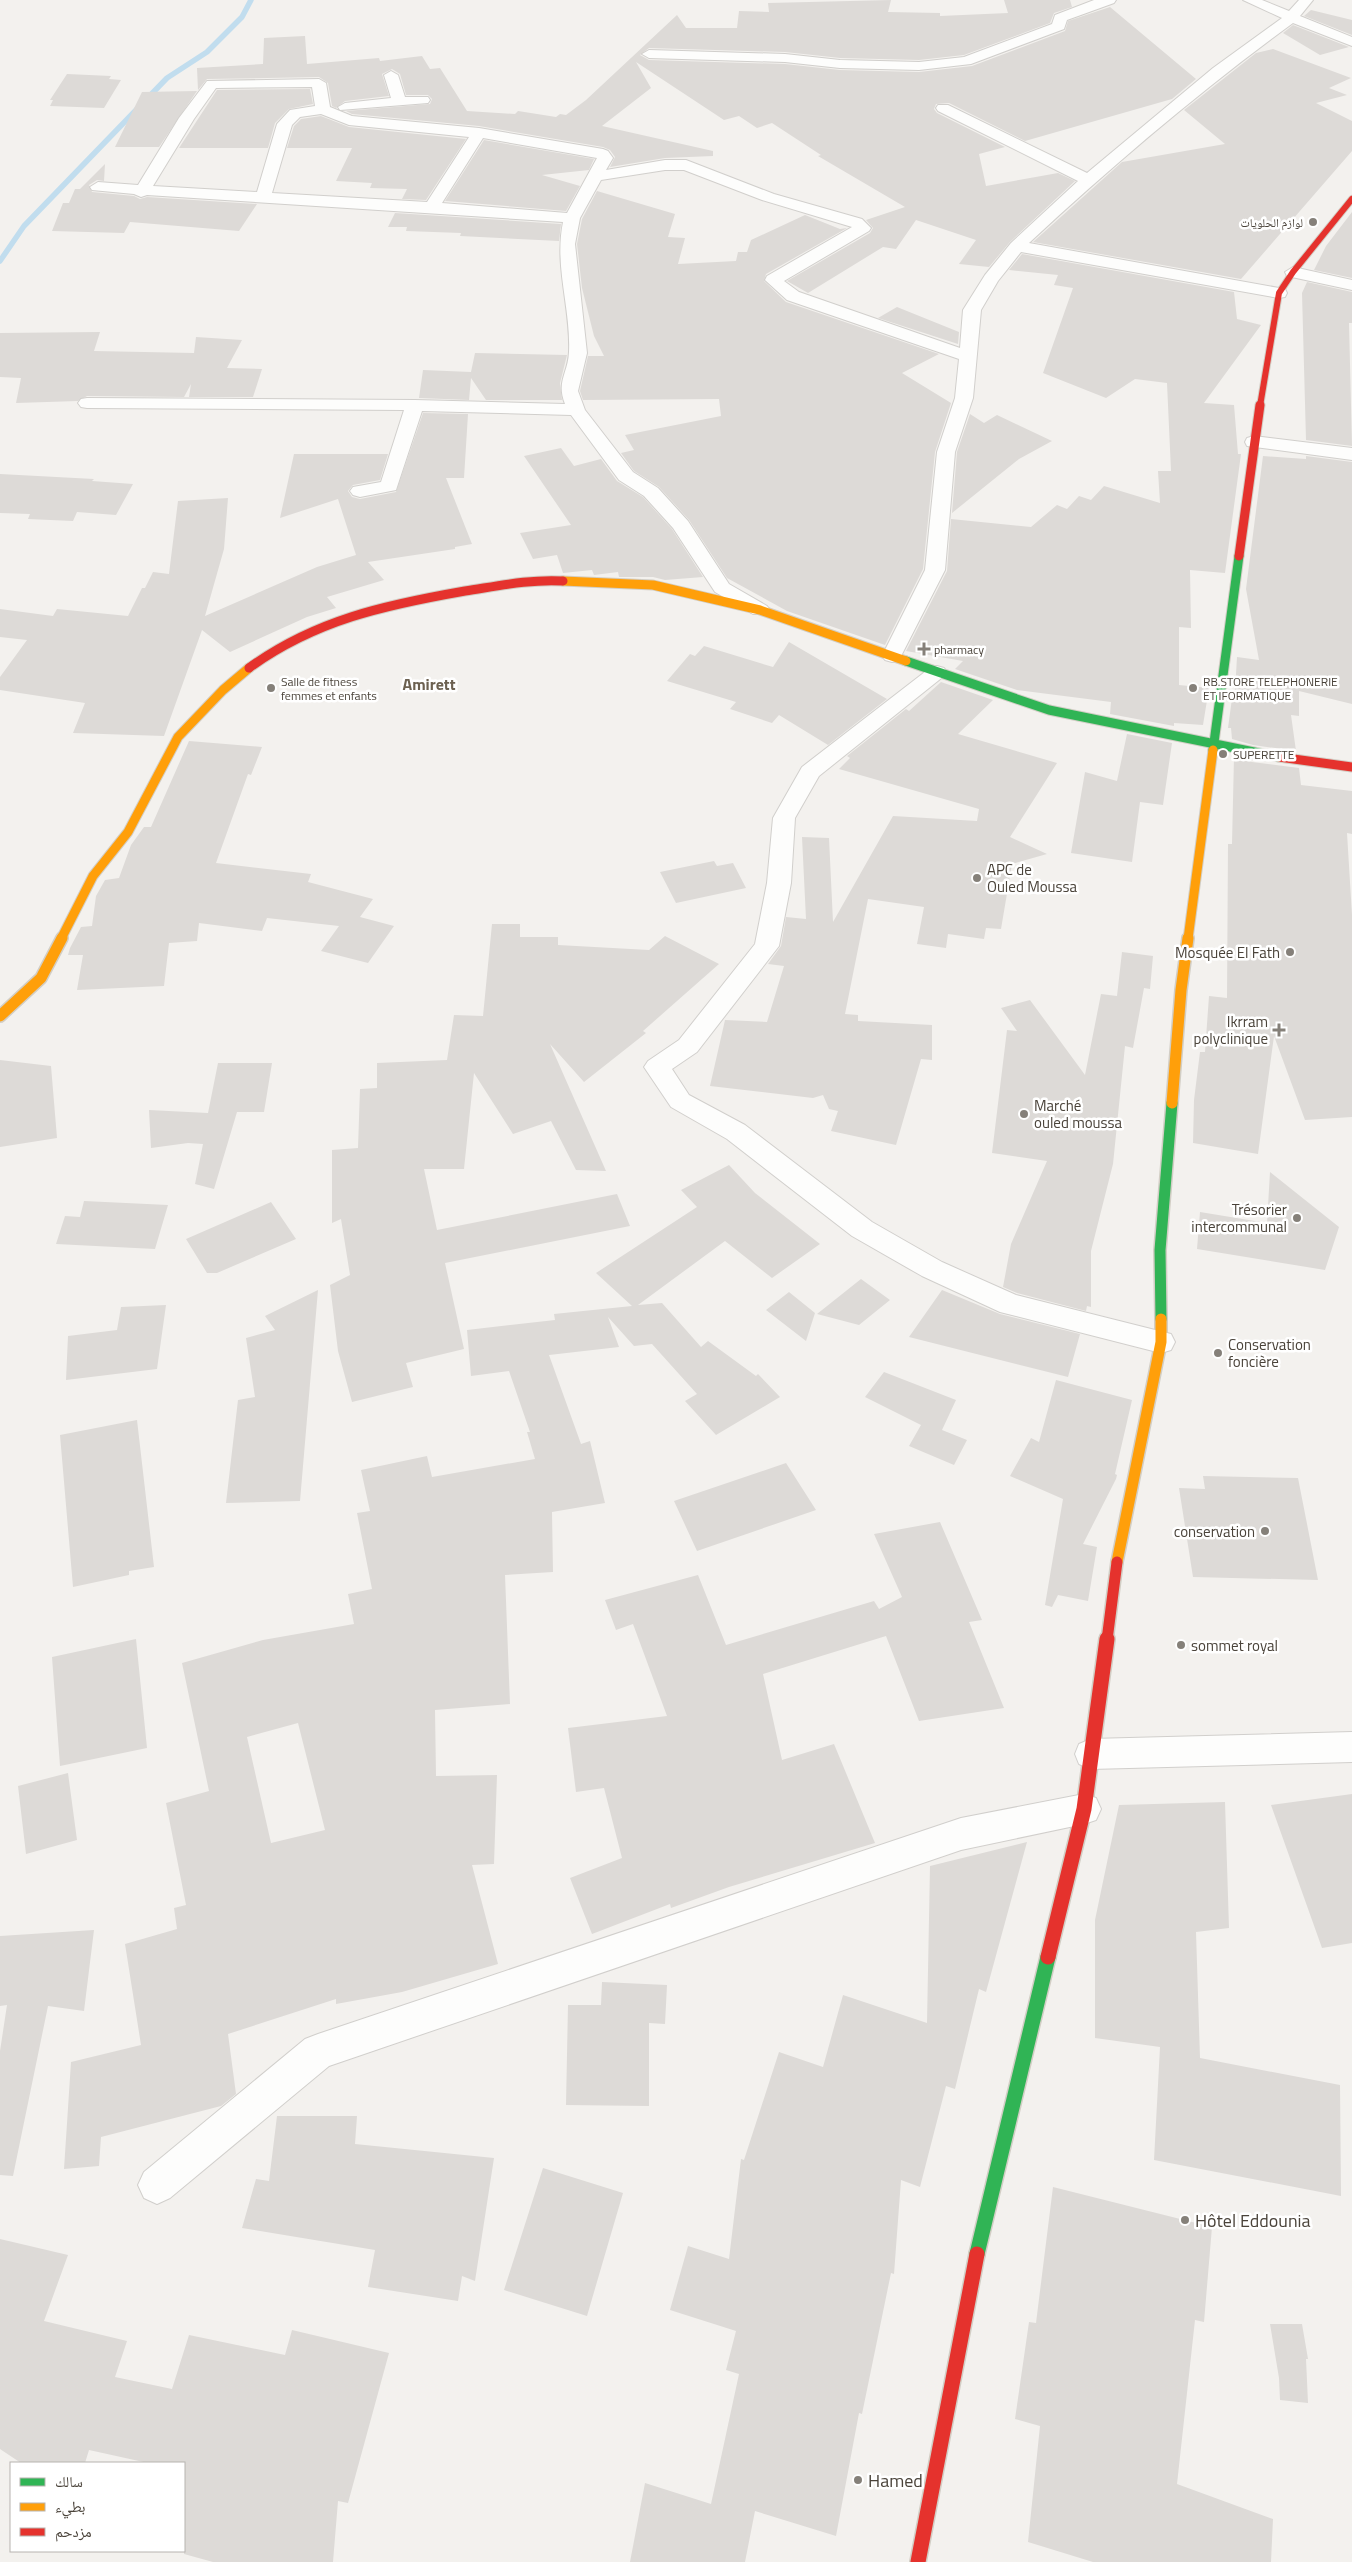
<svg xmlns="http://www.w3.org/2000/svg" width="1352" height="2562" font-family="'Titillium Web','Noto Naskh Arabic',sans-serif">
  <rect width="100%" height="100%" fill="#f3f1ee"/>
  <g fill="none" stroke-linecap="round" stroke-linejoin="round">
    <path stroke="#c1ddee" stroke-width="5.5" d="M0,261l24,-35 143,-148 40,-26 35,-35 9,-17"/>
  </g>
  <path fill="#dddad7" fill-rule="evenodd" d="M891,0l-3,12 52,1v3l68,-3 -4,-13h66l2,7 -18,6 -4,10 -86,32 -45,5 -79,-2 -55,-6 -136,-4 -9,7 9,5 136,4 55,6 79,2 53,-6 93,-35 3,-10 42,-14 86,72 -24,20 -147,42 -76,-38 -13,1 -2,5 3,4 68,34 -26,7 7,32 72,-13 17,8 -65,61 -21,25 -30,-3 17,-24 -60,-20 -20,29 -13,-2 -75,46 -21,-12 83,-48 3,-5 -7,-8 39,-13 -87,-51 3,-1 -49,-32 -15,5 -18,-12 -15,4 -88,-58 15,26 -49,38 111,25v5l-48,2 -55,9 5,-10 -5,-7 -7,-3 -124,-21 -127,-12 -6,-3 84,-7 2,-5 -4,-4h-22l-6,-21 -8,-5 -10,5 7,22 -44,5 -9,7 -4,-2 -4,-23 -9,-6 -112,2 -9,11 -1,-22 66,-4 1,-26 41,-2 2,28 72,-6 1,3 42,-5 8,13 10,-1 27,43 48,3 3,-3 38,6 4,-3 6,1 20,-15 91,-85 9,13h51l2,-17 30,1 -1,-9z
    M1311,10l41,10v15l-48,-19z
    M1293,25l56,22 -29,8 -37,-22z
    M1273,49l78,29 -22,10 18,7 -31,8 36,18v30l-111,128 -208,-37 89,-80 103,-18 -41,-34 72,-57z
    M67,74l44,2 -2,3 12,1 -17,28 -54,-2 3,-6h-3z
    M310,89l3,15 -24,5 -14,14 -7,25h-89l38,-58z
    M197,91l-38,56h-44l27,-55z
    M321,116l28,11 117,12 -40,61 -24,-1 5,-10 -37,-1 2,-5 -36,-2 16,-33h-65l7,-22 7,-7z
    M484,140l110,19 -5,11 -47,5 38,11 -14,25 -121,-10z
    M105,164l-1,17 -7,-1 -8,5 3,7 42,4 6,3 7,-2 110,7 -18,27 -109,-9 -6,11 -72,-2 11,-28h6l6,-14h5z
    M597,191l78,23 -7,23 17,1 -7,26 58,-3 2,-9h9l4,-12 54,-25 35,14 7,-1 -81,46 -2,7 22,21 153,52 -37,19 49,30 -16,49 -12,117 -38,76 -98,-34 -60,-33 -38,-58 -30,-33 -25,-16 -13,-18 13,-3 -9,-15 96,-19 -2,-17 -136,1 -3,-9 8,-35h16l-10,-20 -12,-48 -5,-44 5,-25z
    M1352,212v66l-38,-8 12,-24z
    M395,213l166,11 -2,17 -99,-5 1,-3 -55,-2 1,-4h-19z
    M1022,254l212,38 3,27 24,6 -57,78 30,2 4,49h3l-16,119 -35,-3 1,58 -12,-1v58l30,3 -6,37 -29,-2v3l-64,-12 1,-12 -94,-12 -62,-21 8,-8 -57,-10 41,-80 4,-52 80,8 26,-22 10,4 12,-13 12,4 13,-14 56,17 -2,-32h13l-4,-88 -32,-4 -29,19 -63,-25 30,-85 -19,-3 4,-10 -49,-5z
    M1307,282l45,10v31h-3l3,123 -46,-6 -4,-147z
    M897,307l62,25 -1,12 -80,-26z
    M100,332l-6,19 100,2 2,-16 46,3 -15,28 35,1 -9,28h-64l2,-13 -7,13 -97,-1 -9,5 -62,2 5,-25 -21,-1v-44z
    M475,353l92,2 -7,28 2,17h-76l-15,-22 -2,22 -50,-2 4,-28 48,2z
    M423,413l45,1 -4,64h-18l26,66 -17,3v2l-87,13 16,18 -57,17 9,11 -29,9 -77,35 -28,-22 -38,106 -91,-3 12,-30 -85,-13v-13l27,-37 -27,-3v-28l53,7 4,-7 71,7 14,-28h3l8,-16 16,2 9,-73 50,-3 -4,51 -19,67 112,-49 39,-12 -18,-56 -58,19 14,-64h94l-8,26 -27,5 -5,6 4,6 8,2 36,-7z
    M970,414l14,9 13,-8 55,26 -33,18 -67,54 5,-61z
    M561,448l13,18 27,-7 16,22 26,16 29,32 31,48 -38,3 -12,-3h-34l-1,-5 -24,3 -2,-5 -29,3 -6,-18 -24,4 -13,-26 51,-8 -47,-69z
    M1263,456l43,3v-3l46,6v242l-53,-13v25l-8,-1 5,36 -43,-6 -21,-6 -1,-11h-3l5,-37h2l2,-34 22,3 -13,-71z
    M0,474l94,5 -2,2 41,3 -17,31 -39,-3 -4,9 -45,-2 2,-5 -30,-1z
    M789,642l98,57 -59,46 -49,-30 -7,8 -42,-14 6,-7 -69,-21 23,-27 5,2 9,-10 69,21z
    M941,682l52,18 -35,34 99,29 -47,74 37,17 -35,10 -11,65 -15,-1 -2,11 -36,-5 -2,14 -29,-4 7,-37 -56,-8 -23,115 13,1v6l74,4v35l-11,-1 -25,86 -65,-14 7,-20 -9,-2 -6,-14 -10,3 -103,-12 15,-66 42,2 17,-56 -16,-2 13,-18 5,-29 20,2 -4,-82 27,1 4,84 60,-106 84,5 2,-12 -140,-40 11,-11 -3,-2 59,-47 3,2z
    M1127,734l45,9 -9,62 -23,-3 -8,60 -61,-9 14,-81 32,9z
    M189,741l73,6 -11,28 -3,-1 -32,89 95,11 -3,8 65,17 -13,18 34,9 -26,37 -47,-12 18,-25 -72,-8 -5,13 -63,-8 -2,18 -28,2 -5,43 -87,4 6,-35h-15l2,-7 11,-21 11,-1 4,-30 9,-16 14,-2 12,-33 13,-18h7z
    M1234,757l18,5 47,6 2,17 51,6v43l-5,-1 5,82v202l-47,3 -31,-84 -16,118 -65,-11 1,-43 6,-48h5l4,-56 18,2 1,-154h4z
    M714,861l3,5 16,-3 13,25 -70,15 -16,-31z
    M492,924h28v13h38v8l91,5 16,-14 54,28 -76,67 3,2 -62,49 -34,-38 56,127 -30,-1 -25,-49 -38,13 -39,-61 -10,96h-40l13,61 180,-36 13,32 -185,37 19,86 -58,14 7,24 -61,15 -14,-51 -8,-66 20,-10 -9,-56 -9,4v-73l26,-2 2,-59 17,-1v-25l70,-3 7,-45 29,1z
    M1122,952l31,4 -3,33 -6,-1 -11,60 -8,-2 -12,118 -22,87v56l-4,-1 -1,5 -69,-18 -14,-6 8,-43 36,-83 -55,-8 15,-123 10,1 -16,-23 29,-8 55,75 16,-81 16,2z
    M0,1060l51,6 6,72 -57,9z
    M218,1063h54l-8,49h-27l-23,77 -19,-5 8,-40 -15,-1 -37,5 -2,-38 59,3z
    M729,1165l26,28 65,51 -48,34 -47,-37 -87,64 24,-2 39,44 7,-6 48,35 2,-2 22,23 -64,38 -31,-34 12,-7 -45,-50 -18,2 -26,-29 11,30 -70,8 32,89 9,-3 15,62 -53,9 1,60 -48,3 5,129 -75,6 1,66 61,-1 -3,89 -22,1 26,99 -96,28 -66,12v-5l-108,35 8,60 -15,12 -120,31 -2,29 -35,3 7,-107 70,-17 -16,-101 52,-15 -3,-21 12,-3 -20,-102 43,-12 -27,-128 81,-23 91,-16 -6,-30 24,-5 -15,-76 13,-2 -9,-41 66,-14 5,21 103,-18 -8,-27h3l-21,-61 -38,5 -4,-46 88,-10 -1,-6 78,-8 -36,-33 101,-66 -16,-17zM298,1723l27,107 -54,13 -24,-106z
    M1270,1172l69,55 -14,43 -128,-21 3,-37 67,11z
    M84,1201l84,4 -13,44 -99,-5 9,-28 15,1z
    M271,1202l25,37 -79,34h-10l-21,-34z
    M861,1279l29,21 -31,25 -42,-11z
    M318,1290l-18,211 -74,2 12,-103 17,-3 -9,-59 29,-8 -10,-14z
    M942,1290l58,24 80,20 -12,43 -159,-40z
    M789,1292l26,21 -9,28 -40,-31z
    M166,1305l-9,64 -91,11 2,-44 49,-6 4,-23z
    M884,1372l72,28 -14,30 25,10 -13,25 -45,-19 12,-21 -56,-28z
    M1056,1380l76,20 -17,74 2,1 -1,4 -33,65 14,3 -9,54 -30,-6 -6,12 -7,-2 18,-106 -53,-23 21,-38 8,4z
    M137,1420l17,147 -25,4v4l-56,12 -13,-152z
    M786,1463l30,47 -119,41 -23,-50z
    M1203,1476l95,2 20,102 -125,-3 -14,-89 26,1z
    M940,1522l42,98 -13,2 35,86 -85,13 -33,-85 -123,38 19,86 52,-16 41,99 -146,44 -58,21 -1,-4 -78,30 -22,-56 52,-20 -18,-70 -28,4 -8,-64 99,-12 -34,-92 -17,6 -11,-30 93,-25 28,70 148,-44 5,8 23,-12 -28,-63z
    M136,1639l11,109 -87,18 -8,-109z
    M68,1773l9,67 -51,14 -8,-68z
    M1352,1794v149l-30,5 -51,-143z
    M1225,1802l4,126 -33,4 4,126 140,27 1,111 -187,-36 6,-113 -65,-9v-118l24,-115z
    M1027,1842l-41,150 -7,-3 -24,100 -9,-3 -26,101 -19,-7 -7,94 -3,-1 -29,141 -3,-1 -23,123 -81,-25 -10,51h-115l15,-79 66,21 28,-130 -13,-4 10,-39 -66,-21 18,-64 41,13 12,-100 3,1 35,-108 44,15 20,-72 84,28 3,-157z
    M94,1930l-10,81 -36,-5 -35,170 -13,-1v-124l7,-46 -7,1v-70z
    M602,1982l65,3 -2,39 -16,-1v83l-83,-1 2,-100h33z
    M277,2116h80l-2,28 139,14 -19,123 -13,-5 -4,25 -90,-14 7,-37 -133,-22 14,-49 13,2z
    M543,2168l80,25 -36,123 -83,-26z
    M1053,2187l159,40 -8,95 -9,-2 -18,164 96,35 -2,43h-178l-65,-20 12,-116 -25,-7 14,-97 7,1z
    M0,2239l68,16 -24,66 83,20 -12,36 57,12 17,-54 96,20 7,-25 97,23 -41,150 -10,-2 -5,61h-120l-29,-8v-91h-36l-59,-13 -4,13h-64l-21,-14z
    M1270,2324h32l6,35h-2l2,44 -28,-3 -1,-22z"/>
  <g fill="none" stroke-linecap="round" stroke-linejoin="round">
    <defs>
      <path id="street" d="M1094,0h22l-2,3 -47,17 -3,9 -93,35 -52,6 -79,-2 -55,-6 -136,-4 -7,-4 7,-4 136,4 55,6 79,2 45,-5 88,-33 3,-9z
        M1243,0h19l27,11 10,-11h14l-13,16 52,21v9l-59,-23c-93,68 -180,142 -264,220l250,45 6,1 2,4 -2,4 -6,1 -258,-46 -23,29 -17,29 -8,88 -18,54 -10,118 -46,90 -7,2 -7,-2 -3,-4 43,-86 12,-118 18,-54 4,-39 -172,-59 -22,-20 2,-4 85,-49 -90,-27 -78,-30h-19l-64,10 -21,38 -5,26 12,109 -9,38 7,19 48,62 25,16 30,33 41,63 38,22 3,4 -3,4h-14l-38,-22 -42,-64 -29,-32 -25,-16 -48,-65 -149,-4 -26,79 -36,7 -7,-2 -3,-4 3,-4 28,-5 23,-72 -317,-2 -6,-1 -3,-4 3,-4 6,-1 328,2 150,4c-9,-23 3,-30 4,-52 2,-44 -15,-85 -6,-130l-416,-27 -6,2 -7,-3 -42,-4 -2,-3 8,-5 40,3 41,-67 28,-37 112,-2 7,4 4,24 22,9 127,12 124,21 5,2 5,7 -7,12 59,-10h21l88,34 88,25 9,9 -2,3 -85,50 15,11 161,56 3,-38 22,-35 26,-32 67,-62 -140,-70 -2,-3 2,-3h10l139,68 126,-105 69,-50zM312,87l3,19 -25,4 -13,14 -20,68 -104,-6 41,-67 22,-31zM321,114l28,11 120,12 -42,65 -155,-9 20,-68 8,-8zM483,138l114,20 -30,55 -125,-10z
        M391,71l7,4 7,22h23l2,3 -2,3 -88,7 -2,-3 7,-4 46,-5 -7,-23z
        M1293,267l59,13v10l-65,-14 -2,-4z
        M1254,436l98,12v12l-105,-14 -2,-4 2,-4z
        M937,666l7,2 3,4 -3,4 -125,100 -24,42 -4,65 -12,63 -82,106 -25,17 17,26 56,30 127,97 70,40 74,33 155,39 4,8 -4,8 -10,3 -161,-41 -78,-36 -70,-40 -125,-97 -56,-32 -27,-40 4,-6 31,-21 76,-96 12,-61 6,-65 29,-51 128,-99z
        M1352,1732v30l-261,7 -12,-5 -4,-10 4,-10 12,-5z
        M1084,1794l12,4 5,11 -5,11 -12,4 -123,26 -632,216 -159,132 -13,6 -13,-6 -6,-13 6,-13 161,-133 13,-5 643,-216z"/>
      <path id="fast-far2" d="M906,661l143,49 230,47
        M1213,750l26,-194"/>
      <path id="fast-far1" d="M1161,1319l-1,-69 12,-147"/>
      <path id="fast" d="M977,2254l71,-297"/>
      <path id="slow-far1" d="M563,581l90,4 107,25 146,51
        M61,939l32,-63 35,-44 50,-95 45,-47 26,-22
        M1188,939l25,-189"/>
      <path id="slow" d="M0,1016l41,-38 21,-40
        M1172,1103l9,-113 7,-52
        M1117,1562l44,-220v-23"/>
      <path id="jam-far3" d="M1260,406l19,-113 14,-21 59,-73"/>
      <path id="jam-far2" d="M1239,556l21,-151
        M249,668c66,-48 136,-63 216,-77 33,-5 65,-12 98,-10
        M1279,757l73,10"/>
      <path id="jam-far1" d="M1107,1640l10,-78"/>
      <path id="jam" d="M1048,1957l36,-148 23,-170
        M918,2562l59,-308"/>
    </defs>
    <use href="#street" stroke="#d1cfcc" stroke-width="2"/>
    <use href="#fast-far2" stroke="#d2cec5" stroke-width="11"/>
    <use href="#fast-far1" stroke="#d2cec5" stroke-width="14"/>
    <use href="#fast" stroke="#d2cec5" stroke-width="18"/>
    <use href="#slow-far1" stroke="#d2cec5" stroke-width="11"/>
    <use href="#slow" stroke="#d2cec5" stroke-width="14"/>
    <use href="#jam-far3" stroke="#d2cec5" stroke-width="8"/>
    <use href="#jam-far2" stroke="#d2cec5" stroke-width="11"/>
    <use href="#jam-far1" stroke="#d2cec5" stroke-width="14"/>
    <use href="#jam" stroke="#d2cec5" stroke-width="18"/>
    <use href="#street" fill="#fdfdfc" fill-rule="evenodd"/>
    <use href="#fast-far2" stroke="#30b455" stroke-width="9"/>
    <use href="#fast-far1" stroke="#30b455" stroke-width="11"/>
    <use href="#fast" stroke="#30b455" stroke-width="15"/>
    <use href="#slow-far1" stroke="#ff9f0a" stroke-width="9"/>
    <use href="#slow" stroke="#ff9f0a" stroke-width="11"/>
    <use href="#jam-far3" stroke="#e5322d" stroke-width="6"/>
    <use href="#jam-far2" stroke="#e5322d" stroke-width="9"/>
    <use href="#jam-far1" stroke="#e5322d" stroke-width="11"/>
    <use href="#jam" stroke="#e5322d" stroke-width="15"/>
  </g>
  <g fill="#858079" stroke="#fff" stroke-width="2">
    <circle cx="1313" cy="222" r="5"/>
    <path d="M921.5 641.5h5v5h5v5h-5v5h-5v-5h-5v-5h5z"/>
    <circle cx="271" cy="688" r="5"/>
    <circle cx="1193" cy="688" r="5"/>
    <circle cx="1223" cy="754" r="5"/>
    <circle cx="977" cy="878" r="5"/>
    <circle cx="1290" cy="952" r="5"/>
    <path d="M1276.5 1022.5h5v5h5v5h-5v5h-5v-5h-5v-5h5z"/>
    <circle cx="1024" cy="1114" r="5"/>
    <circle cx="1297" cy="1218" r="5"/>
    <circle cx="1218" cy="1353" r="5"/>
    <circle cx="1265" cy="1531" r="5"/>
    <circle cx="1181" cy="1645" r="5"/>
    <circle cx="1185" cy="2220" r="5"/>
    <circle cx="858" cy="2480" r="5"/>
  </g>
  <g text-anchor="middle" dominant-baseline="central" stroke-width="5" stroke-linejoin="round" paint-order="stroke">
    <g font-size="12" fill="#4a433a" stroke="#fff" text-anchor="start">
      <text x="1303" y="222" text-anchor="end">لوازم الحلويات</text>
      <text x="934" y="649">pharmacy</text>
      <text x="281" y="681">Salle de fitness<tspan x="281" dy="14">femmes et enfants</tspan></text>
      <text x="1203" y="681">RB.STORE TELEPHONERIE<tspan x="1203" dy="14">ET IFORMATIQUE</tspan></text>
      <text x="1233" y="754">SUPERETTE</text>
    </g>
    <g font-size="15" fill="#4a433a" stroke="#fff" text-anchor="start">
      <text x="987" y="869">APC de<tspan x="987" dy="17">Ouled Moussa</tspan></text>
      <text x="1280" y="952" text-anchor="end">Mosquée El Fath</text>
      <text x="1268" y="1021" text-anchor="end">Ikrram<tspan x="1268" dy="17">polyclinique</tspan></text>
      <text x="1034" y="1105">Marché<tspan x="1034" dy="17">ouled moussa</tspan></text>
      <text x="1287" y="1209" text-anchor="end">Trésorier<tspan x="1287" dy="17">intercommunal</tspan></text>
      <text x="1228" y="1344">Conservation<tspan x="1228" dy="17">foncière</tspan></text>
      <text x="1255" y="1531" text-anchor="end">conservation</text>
      <text x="1191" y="1645">sommet royal</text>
    </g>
    <g font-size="16" font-weight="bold" fill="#6c6151" stroke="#fff">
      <text x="429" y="684">Amirett</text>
    </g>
    <g font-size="18" fill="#4a433a" stroke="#fff" text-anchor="start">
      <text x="1195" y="2220">Hôtel Eddounia</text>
      <text x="868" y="2480">Hamed</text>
    </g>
  </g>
  <rect x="10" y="2462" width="175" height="90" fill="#ffffff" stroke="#b7b4b0"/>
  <rect x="20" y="2478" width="25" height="8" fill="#30b455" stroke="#b7b4b0"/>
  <text x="55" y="2487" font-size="15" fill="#4a433a">سالك</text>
  <rect x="20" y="2503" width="25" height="8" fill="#ff9f0a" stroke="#b7b4b0"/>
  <text x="55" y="2512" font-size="15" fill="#4a433a">بطيء</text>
  <rect x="20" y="2528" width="25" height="8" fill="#e5322d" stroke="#b7b4b0"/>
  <text x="55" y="2537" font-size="15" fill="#4a433a">مزدحم</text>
</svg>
